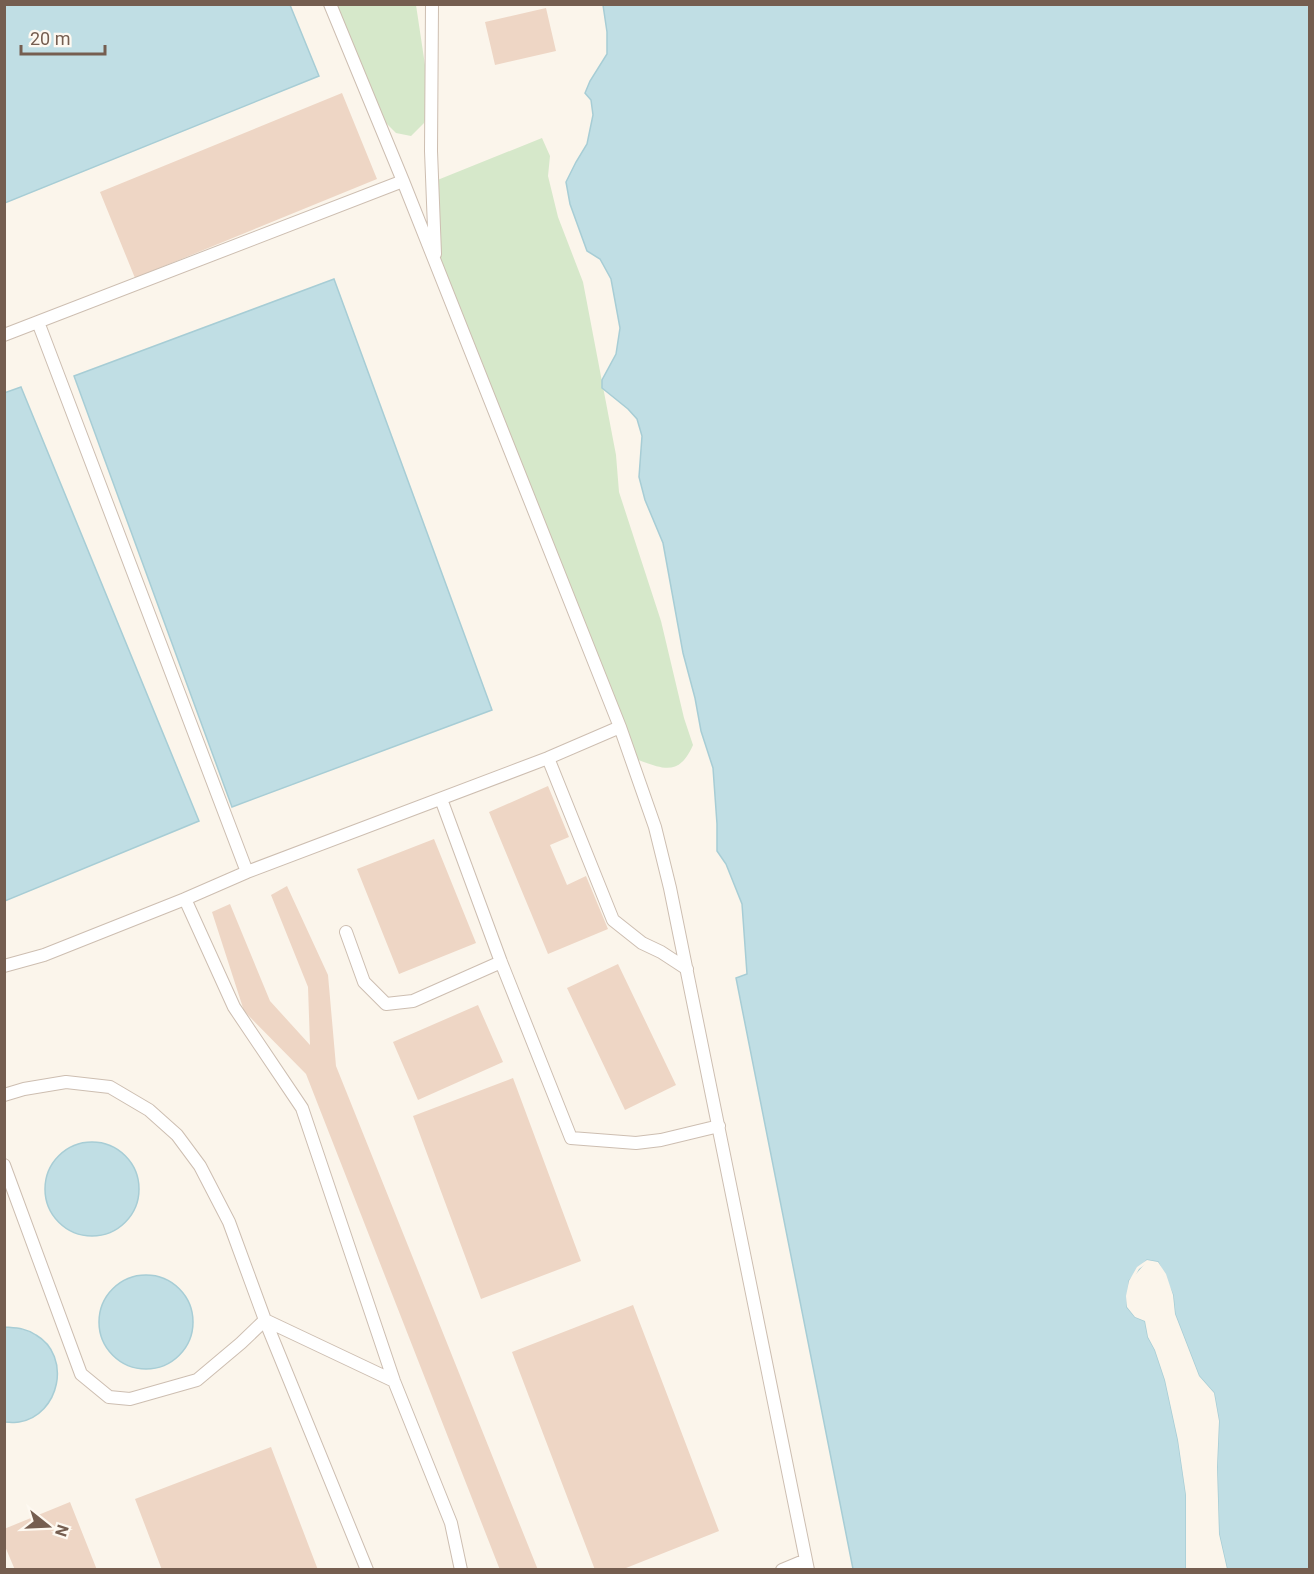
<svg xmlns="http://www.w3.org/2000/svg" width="1314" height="1574" font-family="Roboto,sans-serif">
  <rect width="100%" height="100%" fill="#fbf5eb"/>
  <path fill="#d6e8ca" d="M330,5h86l15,100 -7,18 -13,13 -15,-3 -22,-22z
    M542,138l8,18 -2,20 10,41 25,65 33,173 3,37 42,129 23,97 9,27c-14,32 -30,24 -57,14l-200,-495 -1,-83z"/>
  <path fill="#c0dee4" stroke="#a7cdd5" stroke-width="1.5" d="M5,4l285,1 29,71 -314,127z
    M603,5h706v1564h-82l-8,-35 -2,-67 2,-46 -5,-28 -15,-17 -24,-62 -2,-19 -15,-33 -11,-2 -18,21 -2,26 8,10 10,4 3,16 7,13 10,30 13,60 8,55v74h-333l-117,-591 11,-4 -5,-70 -16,-40 -9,-13v-27l-4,-56 -12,-37 -6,-33 -12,-45 -20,-110 -18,-43 -6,-23 3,-41 -5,-17 -9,-10 -26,-21v-8l14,-26 4,-26 -9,-49 -11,-20 -13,-8 -17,-47 -4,-22 10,-20 11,-18 6,-29 -2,-15 -6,-7 5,-12 17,-27v-22z
    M334,279l158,431 -260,97 -158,-431z
    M21,387l178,434 -194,80 -1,-508z
    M45 1189a47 47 0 1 1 94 0a47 47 0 1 1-94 0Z
    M99 1322a47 47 0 1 1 94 0a47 47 0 1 1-94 0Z
    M5,1327c11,1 21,1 31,8 36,21 24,80 -17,87 -4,1 -10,0 -14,0z"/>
  <path fill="#fbf5eb" d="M1147,1260l11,2 8,12 7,21 2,19 24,62 15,17 5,28 -2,46 2,67 8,35 -3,1 -8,-35 -2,-68 2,-46 -5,-26 -15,-18 -24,-62 -2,-20 -7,-19 -7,-12 -9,-1 -8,6 -7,13 -3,14 1,10 7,9 11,5 3,16 7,13 10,30 13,61 8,55v75l-3,-1v-74l-8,-55 -13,-60 -10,-30 -7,-13 -3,-16 -10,-4 -8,-10 -1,-11 3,-15 8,-14z"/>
  <path fill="#eed6c5" d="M546,8l10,43 -61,14 -10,-43z
    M342,93l35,86 -242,99 -35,-86z
    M548,786l21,51 -19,8 17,40 19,-9 22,53 -60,25 -59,-142z
    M434,839l42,104 -77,31 -42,-105z
    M287,886l41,89 8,91 202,504h-38l-194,-496 -62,-63 -32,-99 18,-8 40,97 40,44 -2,-58 -37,-92z
    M618,964l58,121 -51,25 -58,-122z
    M478,1005l25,57 -85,38 -25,-58z
    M513,1078l68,183 -100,38 -68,-183z
    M633,1305l86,226 -98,39h-26l-83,-218z
    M271,1447l47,123h-156l-27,-71z
    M70,1502l27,68h-82l-11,-26v-15z"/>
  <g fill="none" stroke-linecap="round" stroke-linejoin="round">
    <defs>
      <path id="service" d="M330,4l73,177 217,546 35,100 15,61 138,682
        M432,4l-1,147 4,103
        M38,322l209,550
        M4,335l399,-154
        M548,758l65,162 29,23 19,9 26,17
        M441,799l60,163 70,176 65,5 25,-3 58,-14
        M185,899l49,108 68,101 92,273 57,142 10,47
        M346,932l18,50 22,22 27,-3 88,-39
        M4,966l40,-11 141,-56 62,-27 301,-114 72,-31
        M4,1095l20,-6 42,-7 44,5 39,23 28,25 23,31 29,56 36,98 102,250
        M4,1165l77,209 28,23 21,2 67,-19 44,-37 24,-23 129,61
        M782,1570l24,-10"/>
    </defs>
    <use href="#service" stroke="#cdbeb1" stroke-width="14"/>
    <use href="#service" stroke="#fff" stroke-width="12"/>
  </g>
  <rect width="1314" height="1574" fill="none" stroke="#755e50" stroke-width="12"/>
  <g transform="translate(48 1526) rotate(108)" stroke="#fef9f1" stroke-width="4.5" paint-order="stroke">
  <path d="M0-4.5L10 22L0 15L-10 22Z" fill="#755e50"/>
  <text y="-9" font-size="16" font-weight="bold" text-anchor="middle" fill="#755e50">N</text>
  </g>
  <path d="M21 45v9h84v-9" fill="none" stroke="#755e50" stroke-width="3"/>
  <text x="30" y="45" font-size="18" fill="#755e50" stroke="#fef9f1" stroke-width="4.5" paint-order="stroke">20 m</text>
</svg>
